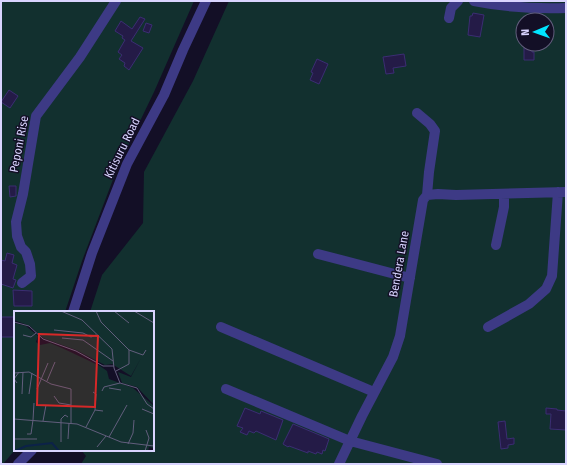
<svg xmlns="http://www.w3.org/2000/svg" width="567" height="465" font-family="'Fira Sans Condensed',sans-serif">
  <rect width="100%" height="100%" fill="#130f26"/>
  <path fill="#12302f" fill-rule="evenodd" d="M1,1h193l-40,91 -37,77 -35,92 -17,51h-50v138l-12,14h-2z
    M229,1h337v463h-485l5,-8 -5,-6h72v-138h-63l12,-37 41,-52 1,-51 49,-91zM523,20h24v24h-24z"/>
  <path fill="#241b47" stroke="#3b2d73" d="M473,13l11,2 -4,22 -12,-2 2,-19h2z
    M140,17l5,2 -14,22 12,7 -14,22 -5,-4 1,-3 -6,-4 3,-4 -4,-3 7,-12 -3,-2 1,-2 -8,-5 6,-10 11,8z
    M146,23l6,2 -3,8 -6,-2z
    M524,44h8v8h2v8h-10z
    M404,54l2,12 -13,2 1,5 -8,1 -3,-17z
    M317,59l11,5 -9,20 -9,-4 3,-7 -2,-1z
    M9,90l9,6 -8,12 -9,-6z
    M9,186h7v10l-6,1z
    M7,253l7,2 -2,8 5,2 -4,14 3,1 -3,8 -12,-4v-24l4,1z
    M13,290l19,1v15h-18z
    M1,317h14v20h-14z
    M245,408l15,6 1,-3 22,9 -7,20 -20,-9 -2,2 -5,-2 -2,4 -7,-3 3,-4 -6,-2z
    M546,408l11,1v1l9,1v19l-16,-1 1,-15h-5z
    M505,421l2,18 7,-1v6l-6,1v3l-7,1 -3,-27z
    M293,424l36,15 -4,12 -2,-1 -1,4 -5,-2 -1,2 -8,-3v2l-19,-7 -1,1 -5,-3z"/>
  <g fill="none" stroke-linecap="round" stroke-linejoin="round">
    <path stroke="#3d3a85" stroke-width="10" d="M474,1c30,6 61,8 92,7
      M449,18l2,-10 7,-7
      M417,113l13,11 5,7 -6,41 -2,23
      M496,245l8,-38v-13
      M318,254l92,24
      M22,283l9,-7 -1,-12 -4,-12 -5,-5 -4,-11 -1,-14 7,-28 13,-78 44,-59 36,-56
      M73,312l19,-59 35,-89 37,-69 19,-45 23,-49
      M221,327l153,65
      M488,327l41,-23 17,-15 6,-13 6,-84
      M226,389l124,52 87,23
      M18,464l14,-14
      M339,464l23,-48 31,-59 7,-21 23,-136 4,-5 11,-1 18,1 110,-3"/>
  </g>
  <g text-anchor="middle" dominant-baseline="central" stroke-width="3" stroke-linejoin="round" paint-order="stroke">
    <g font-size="12" fill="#d9d4ff" stroke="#130f26">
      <text transform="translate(19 144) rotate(-79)">Peponi Rise</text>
      <text transform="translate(122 148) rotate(-64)">Kitisuru Road</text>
      <text transform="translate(399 264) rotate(-80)">Bendera Lane</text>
    </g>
  </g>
  <g transform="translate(14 311)">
    <rect width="140" height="140" fill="#130f26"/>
    <path d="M0,0h140v94l-17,-18 -15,-4 -4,-11 13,5 10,-19 -10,18 -19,-12 -7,1 -29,-15 -33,-12 -13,-12 -16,-6zM0,12l12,3 12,10 -2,6 4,3 10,-2 12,5 38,18 7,5 2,8 24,9 21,18v42l-5,-1 -1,4h-134z" fill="#12302f"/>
    <path fill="none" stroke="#0c2248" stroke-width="2" d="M1,140l11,-5 26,-3 7,8"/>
    <path fill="none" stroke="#625e7d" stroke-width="1" d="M47,0l21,9 30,29 2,19 6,15 17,5 10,16 7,5M82,0l5,11 28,28v14l-13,7M100,0l15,12M120,0l20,12M0,11l15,4 14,13 33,12 27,15h11M40,19l29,3 8,4 5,-2M9,24l8,2 5,-4M48,27l21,2 30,21M115,39l14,5 3,-5M0,62l15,-1 22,12 20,5v34M33,70l8,-19M3,72l-3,-4 5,-7M95,77l12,2M23,78l11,-26M88,80l2,-4 16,-4M79,81l3,2 -1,16M8,83l1,-22M15,83l3,-21M40,85l5,7 12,2M128,98l12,5M0,108l63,5 44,18 33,4M19,109l1,-17M29,110l3,-16M72,116l9,-17 8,1M13,123h4l2,-14M95,126l18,-32M0,128h23M54,128l1,-16M47,131v-23l4,-4 3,2M114,133l5,-11 1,-13M83,136l9,-11M131,140l4,-13 -3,-8"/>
    <path fill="#d62828" fill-opacity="0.15" stroke="#d62828" stroke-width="2" d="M25,23l59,2 -3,71 -58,-2z"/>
    <rect width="140" height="140" fill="none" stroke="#d9d4ff" stroke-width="2"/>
  </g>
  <rect width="567" height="465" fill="none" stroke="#d9d4ff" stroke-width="4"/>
  <g transform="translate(535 32) rotate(268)"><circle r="19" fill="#130f26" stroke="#625e7d"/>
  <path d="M0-3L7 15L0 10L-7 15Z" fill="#00e5ff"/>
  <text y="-6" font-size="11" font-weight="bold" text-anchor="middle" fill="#d9d4ff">N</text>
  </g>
</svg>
